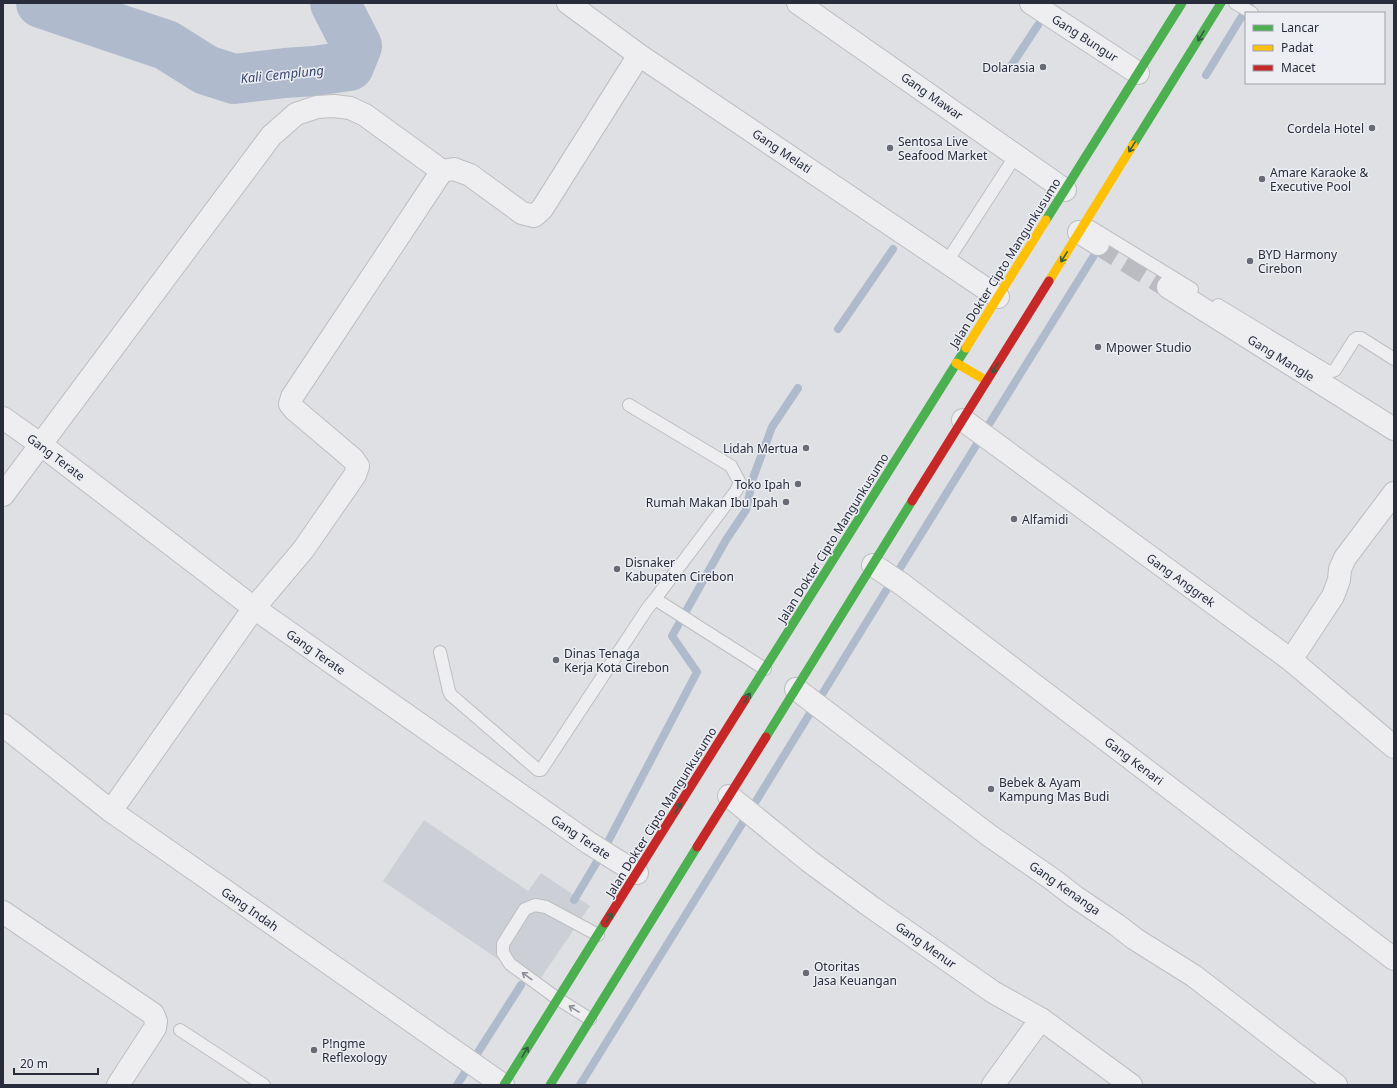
<svg xmlns="http://www.w3.org/2000/svg" width="1397" height="1088" font-family="'Noto Sans',sans-serif">
  <rect width="100%" height="100%" fill="#dfe0e3"/>
  <path fill="#cdcfd6" d="M424,820l104,71 13,-18 49,33 -54,79 -153,-104z"/>
  <g fill="none" stroke-linecap="round" stroke-linejoin="round">
    <path stroke="#afbacd" stroke-width="8" d="M1009,69l29,-44
      M1206,75l44,-72
      M838,329l55,-80
      M986,429l107,-172
      M897,573l80,-129
      M821,696l66,-107
      M753,806l59,-96
      M574,900l27,-45 96,-183 -25,-36 54,-96 20,-30 7,-32 19,-51 26,-39
      M457,1085l64,-100
      M580,1085l165,-266"/>
    <path stroke="#afbacd" stroke-width="50" d="M41,3l125,42 40,25 28,9 51,-6 29,-2 35,-5 8,-20 -22,-43"/>
    <path stroke="#babcc1" stroke-width="22" stroke-dasharray="22 11" stroke-linecap="butt" d="M1098,244l70,43"/>
    <defs>
      <path id="lane" d="M1235,3l17,10
        M1091,227l101,62
        M946,263l70,-108
        M1218,305l111,67 6,-2 19,-30 3,-2h4l33,21
        M629,405l102,61 9,17 -4,8 -81,108
        M440,652l9,39 2,4 87,75h3l106,-161 8,-10 110,70
        M590,1019l-32,-20 -48,-35 -7,-11v-9l22,-35 10,-4 11,2 52,28
        M180,1030l84,55"/>
      <path id="street" d="M568,3l71,52 359,242
        M798,3l267,187
        M1031,3l107,70
        M1079,232l19,12
        M1168,287l226,142
        M3,418l37,26 214,164 335,235 48,30
        M963,420l328,240 103,87
        M3,495l268,-359 25,-22 21,-7 17,-1 16,2 15,7 77,56
        M873,565l30,20 491,374
        M1291,660l42,-64 6,-16 1,-11 5,-11 49,-65
        M796,689l194,147 62,43 22,17 43,29 18,14 59,37 142,109
        M3,725l108,86 392,274
        M729,796l80,65 61,45 123,86 48,27 90,66
        M111,811l143,-203 49,-58 52,-75 3,-9 -5,-7 -59,-50 -4,-5 2,-7 150,-226 12,-2 16,6 52,38 12,3 8,-7 97,-154
        M3,912l150,102 3,7 -1,7 -37,57
        M993,1085l48,-66"/>
    </defs>
    <use href="#lane" stroke="#bdbec1" stroke-width="14"/>
    <use href="#street" stroke="#bdbec1" stroke-width="24"/>
    <use href="#lane" stroke="#eeeef0" stroke-width="12"/>
    <use href="#street" stroke="#eeeef0" stroke-width="22"/>
    <path stroke="#4caf50" stroke-width="9" d="M1133,145l88,-142
      M1046,220l136,-217
      M745,700l221,-352
      M766,737l146,-236
      M504,1085l101,-162
      M550,1085l147,-238"/>
    <path stroke="#ffc107" stroke-width="9" d="M1049,281l84,-136
      M966,348l80,-128
      M956,363l31,18"/>
    <path stroke="#c62828" stroke-width="9" d="M912,501l137,-220
      M697,847l69,-110
      M605,923l140,-223"/>
  </g>
  <defs><path id="oneway-shaft" d="M-6 0H5M1.5-3L5.5 0L1.5 3" fill="none" stroke-width="1.6" stroke-linecap="round" stroke-linejoin="round"/></defs>
  <g stroke="#355a42">
    <use href="#oneway-shaft" transform="translate(1201 36) rotate(122)"/>
    <use href="#oneway-shaft" transform="translate(1132 147) rotate(122)"/>
    <use href="#oneway-shaft" transform="translate(1064 257) rotate(122)"/>
    <use href="#oneway-shaft" transform="translate(995 368) rotate(122)"/>
    <use href="#oneway-shaft" transform="translate(747 698) rotate(-58)"/>
    <use href="#oneway-shaft" transform="translate(678 808) rotate(-58)"/>
    <use href="#oneway-shaft" transform="translate(609 918) rotate(-58)"/>
    <use href="#oneway-shaft" transform="translate(525 1052) rotate(-58)"/>
  </g>
  <g stroke="#8b8d96">
    <use href="#oneway-shaft" transform="translate(527 976) rotate(-144)"/>
    <use href="#oneway-shaft" transform="translate(574 1009) rotate(-148)"/>
  </g>
  <g fill="#686b76" stroke="#eceef3" stroke-width="1.5">
    <circle cx="1043" cy="67" r="4"/>
    <circle cx="1372" cy="128" r="4"/>
    <circle cx="890" cy="148" r="4"/>
    <circle cx="1262" cy="179" r="4"/>
    <circle cx="1250" cy="261" r="4"/>
    <circle cx="1098" cy="347" r="4"/>
    <circle cx="806" cy="448" r="4"/>
    <circle cx="798" cy="484" r="4"/>
    <circle cx="786" cy="502" r="4"/>
    <circle cx="1014" cy="519" r="4"/>
    <circle cx="617" cy="569" r="4"/>
    <circle cx="556" cy="660" r="4"/>
    <circle cx="991" cy="789" r="4"/>
    <circle cx="806" cy="973" r="4"/>
    <circle cx="314" cy="1050" r="4"/>
  </g>
  <g text-anchor="middle" dominant-baseline="central" stroke-width="3" stroke-linejoin="round" paint-order="stroke">
    <g font-size="12" fill="#282c3b" stroke="#eceef3">
      <text transform="translate(1085 38) rotate(33)">Gang Bungur</text>
      <text transform="translate(932 96) rotate(35)">Gang Mawar</text>
      <text transform="translate(782 151) rotate(34)">Gang Melati</text>
      <text transform="translate(1005 263) rotate(-58)">Jalan Dokter Cipto Mangunkusumo</text>
      <text transform="translate(1281 358) rotate(32)">Gang Mangle</text>
      <text transform="translate(56 457) rotate(37)">Gang Terate</text>
      <text transform="translate(833 538) rotate(-58)">Jalan Dokter Cipto Mangunkusumo</text>
      <text transform="translate(1181 580) rotate(36)">Gang Anggrek</text>
      <text transform="translate(316 652) rotate(35)">Gang Terate</text>
      <text transform="translate(1134 761) rotate(37)">Gang Kenari</text>
      <text transform="translate(661 812) rotate(-58)">Jalan Dokter Cipto Mangunkusumo</text>
      <text transform="translate(581 837) rotate(34)">Gang Terate</text>
      <text transform="translate(1065 888) rotate(35)">Gang Kenanga</text>
      <text transform="translate(250 909) rotate(35)">Gang Indah</text>
      <text transform="translate(926 945) rotate(35)">Gang Menur</text>
    </g>
    <g font-size="12" fill="#282c3b" stroke="#eceef3" text-anchor="start">
      <text x="1035" y="67" text-anchor="end">Dolarasia</text>
      <text x="1364" y="128" text-anchor="end">Cordela Hotel</text>
      <text x="898" y="141">Sentosa Live<tspan x="898" dy="14">Seafood Market</tspan></text>
      <text x="1270" y="172">Amare Karaoke &amp;<tspan x="1270" dy="14">Executive Pool</tspan></text>
      <text x="1258" y="254">BYD Harmony<tspan x="1258" dy="14">Cirebon</tspan></text>
      <text x="1106" y="347">Mpower Studio</text>
      <text x="798" y="448" text-anchor="end">Lidah Mertua</text>
      <text x="790" y="484" text-anchor="end">Toko Ipah</text>
      <text x="778" y="502" text-anchor="end">Rumah Makan Ibu Ipah</text>
      <text x="1022" y="519">Alfamidi</text>
      <text x="625" y="562">Disnaker<tspan x="625" dy="14">Kabupaten Cirebon</tspan></text>
      <text x="564" y="653">Dinas Tenaga<tspan x="564" dy="14">Kerja Kota Cirebon</tspan></text>
      <text x="999" y="782">Bebek &amp; Ayam<tspan x="999" dy="14">Kampung Mas Budi</tspan></text>
      <text x="814" y="966">Otoritas<tspan x="814" dy="14">Jasa Keuangan</tspan></text>
      <text x="322" y="1043">P!ngme<tspan x="322" dy="14">Reflexology</tspan></text>
    </g>
    <g font-size="13" font-style="italic" fill="#36466b" stroke="#eceef3">
      <text transform="translate(282 74) rotate(-6)">Kali Cemplung</text>
    </g>
  </g>
  <rect width="1397" height="1088" fill="none" stroke="#282c3b" stroke-width="8"/>
  <rect x="1245" y="12" width="140" height="72" fill="#eceef3" stroke="#9ea0a9"/>
  <rect x="1253" y="25" width="20" height="6" fill="#4caf50" stroke="#9ea0a9"/>
  <text x="1281" y="32" font-size="12" fill="#282c3b">Lancar</text>
  <rect x="1253" y="45" width="20" height="6" fill="#ffc107" stroke="#9ea0a9"/>
  <text x="1281" y="52" font-size="12" fill="#282c3b">Padat</text>
  <rect x="1253" y="65" width="20" height="6" fill="#c62828" stroke="#9ea0a9"/>
  <text x="1281" y="72" font-size="12" fill="#282c3b">Macet</text>
  <path d="M14 1068v6h84v-6" fill="none" stroke="#282c3b" stroke-width="2"/>
  <text x="20" y="1068" font-size="12" fill="#282c3b" stroke="#eceef3" stroke-width="3" paint-order="stroke">20 m</text>
</svg>
